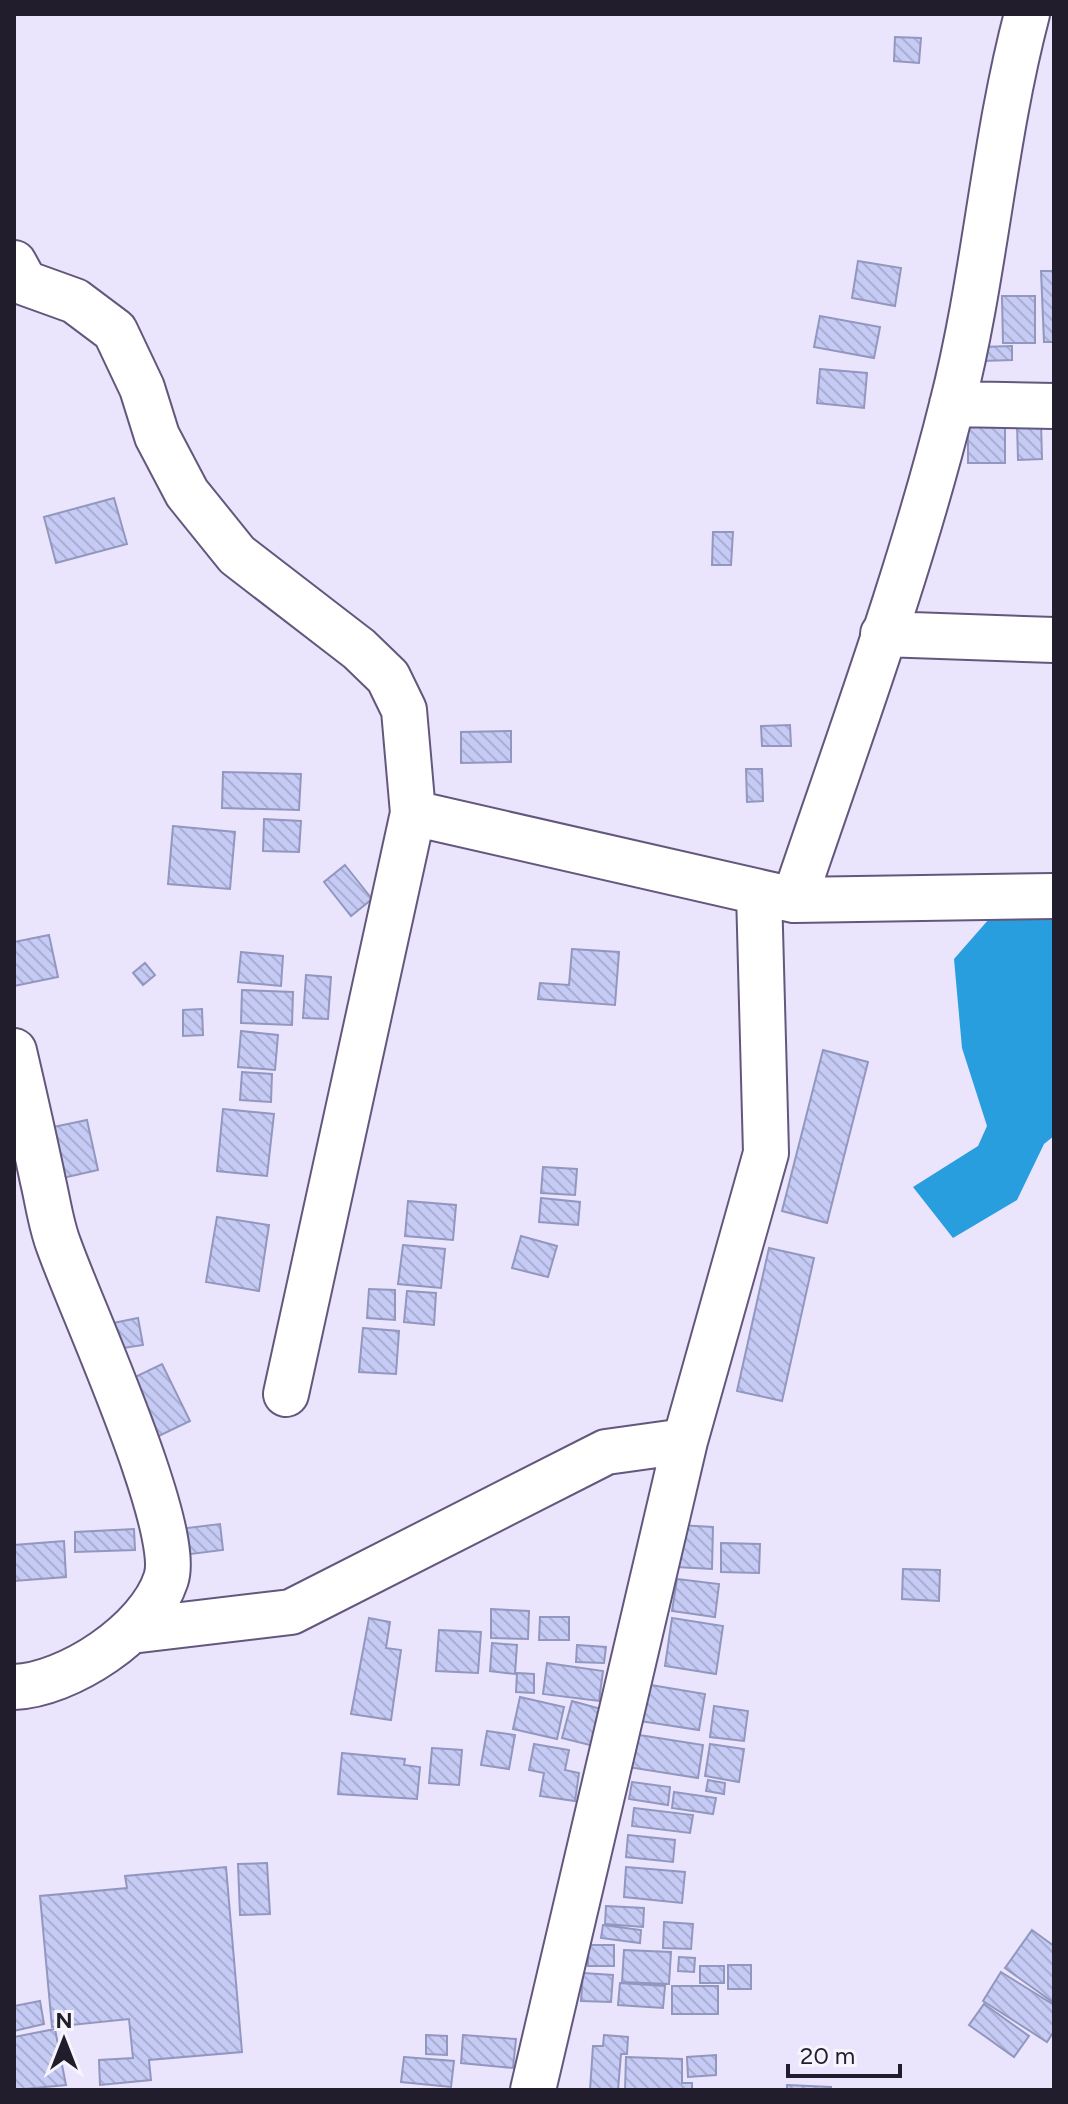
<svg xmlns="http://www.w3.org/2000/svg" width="1068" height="2104" font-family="Figtree,sans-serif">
  <defs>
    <pattern id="building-back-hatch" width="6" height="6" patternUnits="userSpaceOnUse" patternTransform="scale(2)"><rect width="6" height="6" fill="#c6cbf5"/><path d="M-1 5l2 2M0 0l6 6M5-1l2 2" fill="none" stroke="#aaaed2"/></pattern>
  </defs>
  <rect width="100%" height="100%" fill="#ebe4fd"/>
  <path fill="#289edf" d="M1054,911v225l-10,8 -27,56 -64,38 -40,-51 65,-41 9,-20 -25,-78 -8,-89 35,-40z"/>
  <path fill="url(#building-back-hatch)" stroke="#9297bf" stroke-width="2" d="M895,37l26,1 -2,25 -25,-2z
    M858,261l43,7 -6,38 -43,-8z
    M1041,271h13v71h-10z
    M1002,296h33v47h-32z
    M820,316l60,11 -6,31 -60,-11z
    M1012,346v14l-30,1 -1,-14z
    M820,369l47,4 -3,35 -47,-5z
    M1041,422l1,37 -24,1 -1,-36z
    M968,426h37v37h-37z
    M114,498l13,46 -71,19 -12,-46z
    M713,532h20l-2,33h-19z
    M790,725l1,21h-29l-1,-20z
    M511,731v31l-50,1v-31z
    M746,769h16l1,32 -16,1z
    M223,772l78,2 -2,36 -77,-2z
    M264,819l37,2 -2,31 -36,-1z
    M173,826l62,6 -5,57 -62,-5z
    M345,865l27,34 -21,17 -27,-34z
    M49,935l9,42 -44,9v-44z
    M572,949l47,3 -4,53 -77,-6 2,-16 29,2z
    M241,952l42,4 -2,30 -43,-4z
    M145,963l10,12 -12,10 -10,-12z
    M306,975l25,2 -3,42 -25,-1z
    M242,990l51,2 -1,33 -51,-2z
    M202,1009l1,26 -20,1v-26z
    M241,1031l37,4 -3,35 -37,-3z
    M823,1050l45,12 -41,161 -45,-12z
    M242,1072l30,2 -1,28 -31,-2z
    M223,1109l51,5 -7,62 -50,-5z
    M87,1120l11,50 -71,16 -12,-51z
    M543,1167l34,2 -2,26 -34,-2z
    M541,1198l39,4 -2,23 -39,-3z
    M408,1201l48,4 -3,35 -48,-4z
    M217,1217l52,8 -10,66 -53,-9z
    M521,1236l36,10 -9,31 -36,-9z
    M403,1245l42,4 -4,39 -43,-4z
    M769,1248l45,10 -32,143 -45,-10z
    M369,1289l26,1v30l-28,-2z
    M407,1291l29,2 -2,32 -30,-3z
    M138,1318l5,27 -40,6 -5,-25z
    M363,1328l36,3 -3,43 -37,-2z
    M162,1364l28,57 -54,26 -28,-57z
    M220,1524l3,26 -48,6 -4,-26z
    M678,1525l35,2 -1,42 -36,-2z
    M134,1529l1,21 -60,2v-20z
    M64,1541l2,36 -52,4v-36z
    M721,1543l39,1 -1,29 -38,-1z
    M903,1569l37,1 -1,31 -37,-2z
    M677,1579l42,5 -4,33 -43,-6z
    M491,1609l38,2 -1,28 -37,-1z
    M540,1617h29v23h-30z
    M369,1618l21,4 -4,26 15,2 -10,70 -40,-6z
    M672,1618l51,8 -7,48 -51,-8z
    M439,1630l42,2 -3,41 -42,-2z
    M492,1643l25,2 -2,29 -25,-3z
    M577,1645l29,2 -2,16 -28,-1z
    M547,1663l56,8 -4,30 -56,-7z
    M517,1673l17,1v19l-18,-1z
    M639,1683l66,11 -6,36 -66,-10z
    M520,1697l44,10 -7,32 -44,-10z
    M572,1701l36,10 -10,36 -36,-9z
    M714,1706l34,5 -4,30 -34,-4z
    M487,1731l28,4 -6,34 -28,-4z
    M633,1734l70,11 -5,33 -70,-11z
    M534,1744l35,6 -4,20 14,3 -4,28 -35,-5 4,-23 -15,-3z
    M710,1744l34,5 -5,33 -34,-6z
    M432,1748l30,2 -3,35 -30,-2z
    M342,1753l63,6 -1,6 16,2 -3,32 -79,-5z
    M708,1780l17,3 -1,11 -18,-3z
    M632,1782l38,5 -2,18 -39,-6z
    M674,1792l42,6 -3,16 -41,-6z
    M634,1808l59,7 -3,18 -58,-7z
    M628,1835l47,5 -2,22 -47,-5z
    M267,1863l3,51 -30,1 -2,-51z
    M226,1867l16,185 -93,8 2,20 -51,5 -1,-25 34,-2 -4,-39 -77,8 -12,-131 87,-8 -2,-12z
    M626,1867l59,5 -3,31 -58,-6z
    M606,1906l38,2 -1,19 -38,-3z
    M664,1922l29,2 -2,25 -28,-1z
    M603,1925l38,5 -1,13 -39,-5z
    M1032,1930l22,16v57l-49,-35z
    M588,1945h26v21h-26z
    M624,1950l47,2 -2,32 -47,-2z
    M679,1957l16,1 -1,14 -16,-1z
    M728,1965h23v24h-23z
    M700,1966h24v17h-24z
    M1001,1972l53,33v26l-7,11 -64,-41z
    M583,1973l30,2 -2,27 -30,-1z
    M620,1983l45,3 -2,22 -45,-3z
    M672,1986h46v28h-46z
    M40,2001l4,23 -30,7v-25z
    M984,2004l45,32 -15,21 -45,-32z
    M55,2029l11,56 -52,5v-53z
    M426,2035l21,1v19l-21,-1z
    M463,2035l53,4 -3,29 -52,-5z
    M604,2035l24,2 -1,17h-6l-3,36h-28l3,-44h10z
    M716,2055v20l-28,2 -1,-20z
    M404,2057l50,4 -3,26 -50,-5z
    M626,2057l56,2v24h10v7h-67z
    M787,2085l44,2v3h-44z"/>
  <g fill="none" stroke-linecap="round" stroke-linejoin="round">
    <defs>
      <path id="minor" d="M14,263l11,20 50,18 40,30 27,57 15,48 30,57 50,62 122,94 29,28 16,33 9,103 -127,581
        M952,404l102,2
        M883,634l171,6
        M413,813l381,87 260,-4
        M794,900c55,-163 116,-327 158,-495 33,-128 41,-262 75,-391
        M14,1051c10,43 20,87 29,130 5,21 8,45 16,65 21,60 124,282 107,333 -17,53 -98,106 -152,108
        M685,1441l81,-288 -7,-261
        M131,1631l160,-19 315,-160 79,-11 -152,649"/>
    </defs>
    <use href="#minor" stroke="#63587c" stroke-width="48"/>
    <use href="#minor" stroke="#fff" stroke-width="44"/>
  </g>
  <rect width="1068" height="2104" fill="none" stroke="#221d2c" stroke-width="32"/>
  <g transform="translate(64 2040)" stroke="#f6f4fd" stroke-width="6" paint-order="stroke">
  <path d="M0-6L14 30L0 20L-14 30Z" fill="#221d2c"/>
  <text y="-12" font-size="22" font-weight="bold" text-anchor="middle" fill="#221d2c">N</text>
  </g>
  <path d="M788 2064v12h112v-12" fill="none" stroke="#221d2c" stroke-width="4"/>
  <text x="800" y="2064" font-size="24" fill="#221d2c" stroke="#f6f4fd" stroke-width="6" paint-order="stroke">20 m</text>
</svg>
